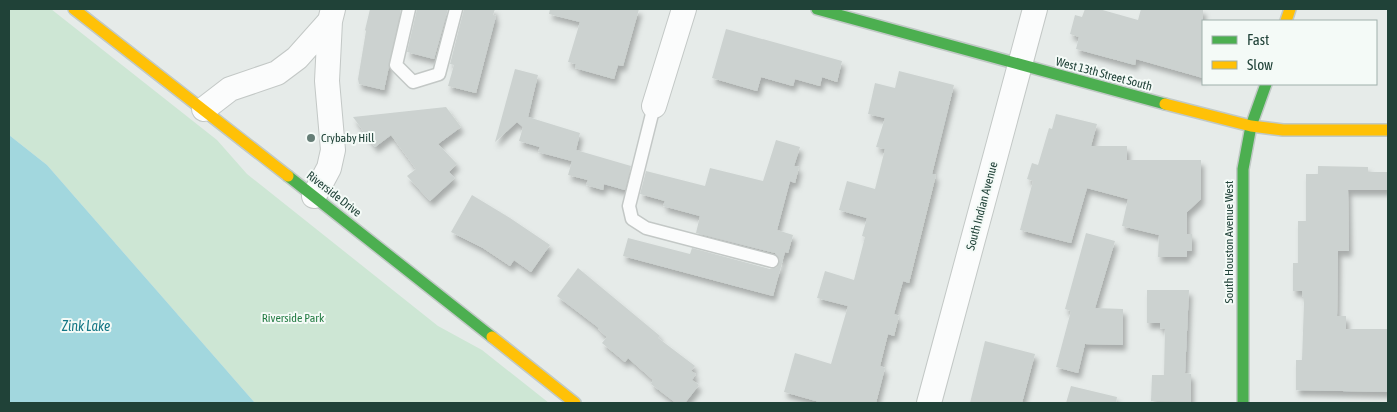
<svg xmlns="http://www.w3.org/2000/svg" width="1397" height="412" font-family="'Asap Condensed',sans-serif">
  <defs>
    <filter id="shadow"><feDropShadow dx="3" dy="5.5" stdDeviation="2.5" flood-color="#0004"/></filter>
  </defs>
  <rect width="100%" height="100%" fill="#e6ebe9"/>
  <path fill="#cde6d4" d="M9,9h42l166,131 30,34 39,31 152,121 44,24 67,53h-294l-208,-238 -38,-30z"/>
  <path fill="#a2d7de" d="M9,135l38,30 208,238h-246z"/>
  <path fill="#ccd2d0" filter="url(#shadow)" d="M370,9h31l-17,81 -25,-6 -1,-5 8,-48 -1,-1z
    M417,9h31l-14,50 -27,-7z
    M464,9h31l-2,6 3,1 -20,77 -28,-7 6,-21 -4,-1z
    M550,9h89l-16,57 -5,-1 -4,14 -39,-11 1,-4 -8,-2 12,-40 -31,-8z
    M1085,9h14l39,11 3,-11h62v69l-67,-19 -1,6 -59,-16 3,-12 -9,-3 5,-19 7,2z
    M726,29l116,32 -5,21 -15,-5 -2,9 -25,-7 -2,7 -32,-9 -4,14 -45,-13z
    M515,69l23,6 -10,42 52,16 -4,17 55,16 -6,24 -21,-6 -1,6 -17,-5 2,-5 -20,-5 4,-14 -34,-9 2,-5 -21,-6 4,-14 -6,-5 -22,20z
    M899,71l55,14 -22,89 4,1 -27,108 -6,-2 -9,33 5,2 -5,20 -6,-2 -8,32 5,2 -9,35h-53l-39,-11 11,-39 36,11 17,-58 -31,-8 8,-27 29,9 11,-43 -3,-1 5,-18 -28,-8 8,-29 28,8 10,-40 -9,-2 9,-29 -17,-4 7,-31 20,5z
    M446,107l15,20 -23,17 19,20 -8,8 6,6 -25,23 -23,-25 9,-7 -25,-34 -16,12 -22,-30z
    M1056,114l41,10 -6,22h36v14h74v39l-14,13v22h5v17h-5v6h-29l1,-22 -37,-9 6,-27 -41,-11 -16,55 -51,-13 13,-49 -6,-2 5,-16 6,2 11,-37 3,1z
    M776,140l24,7 -6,19 5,1 -4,16 -5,-2 -13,49 16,5 -5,18 -3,-1 -12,44 -150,-40 5,-18 62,16 2,-6 78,21 7,-2 3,-8 -5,-6 -79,-20 4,-17 -37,-10 2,-5 -25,-7 6,-23 59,15 5,-18 53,13z
    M1318,166l50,1v5h20v18h-40l1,61h-11l-1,65h9v13h42v63l-92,-2v-30h6l2,-57 -2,-12h-9v-28h5v-42h8v-47h12z
    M472,195l38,23 40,27 -19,27 -17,-12 -4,6 -27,-18 -32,-16z
    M1086,233l29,8 -20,67 28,1v36l-38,-1 -7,29 -22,-6 15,-56 -6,-2z
    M578,268l82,68 -2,2 37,28 -4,5 5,3 -4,6 7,5 -14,18h-9l-25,-19 2,-4 -25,-22 -3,4 -23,-19 5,-6 -9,-8 1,-1 -42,-32z
    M1147,290h42l-4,83 6,1v28l-40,-1 1,-26h12l1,-46 -5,-1v-5h-13z
    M985,341l50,13 -13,49h-52z
    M1071,386l46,11 -1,6h-50z"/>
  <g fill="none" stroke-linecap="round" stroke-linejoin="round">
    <defs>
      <path id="lane" d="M409,9l-13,56 17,17 26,-8 17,-65
        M654,106l-25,100 3,13 14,9 126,33"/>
      <path id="street" d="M654,106l30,-97
        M204,109l26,-20 47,-16 20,-15 33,-37
        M314,196l15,-28 4,-18 -6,-69 3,-60 3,-12
        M929,403l106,-394"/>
      <path id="fast" d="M817,9l348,95
        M288,176l204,161
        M1243,403v-234l8,-43 15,-42"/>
      <path id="slow" d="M74,9l214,167
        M1286,21l4,-12
        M1165,104l86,22 32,4h105
        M492,337l83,66"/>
    </defs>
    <use href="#lane" stroke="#c3c8c6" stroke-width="15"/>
    <use href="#street" stroke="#c3c8c6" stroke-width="26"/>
    <use href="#fast" stroke="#c1c9c6" stroke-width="14"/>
    <use href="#slow" stroke="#c1c9c6" stroke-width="14"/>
    <use href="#lane" stroke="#fbfcfc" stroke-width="12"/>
    <use href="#street" stroke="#fbfcfc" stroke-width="24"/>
    <use href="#fast" stroke="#4caf50" stroke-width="11"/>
    <use href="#slow" stroke="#ffc107" stroke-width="11"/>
  </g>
  <circle fill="#657d76" stroke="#f4faf7" stroke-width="2" cx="311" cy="138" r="5"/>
  <g text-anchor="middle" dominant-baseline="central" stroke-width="4" stroke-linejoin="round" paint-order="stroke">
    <g font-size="12" fill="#204238" stroke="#f4faf7">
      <text transform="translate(1104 74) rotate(15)">West 13th Street South</text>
      <text transform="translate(334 194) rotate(38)">Riverside Drive</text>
      <text transform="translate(982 206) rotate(-75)">South Indian Avenue</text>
      <text transform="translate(1229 242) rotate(-90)">South Houston Avenue West</text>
    </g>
    <g font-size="12" fill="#204238" stroke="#f4faf7" text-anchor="start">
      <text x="321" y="138">Crybaby Hill</text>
    </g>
    <g font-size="12" fill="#267d45" stroke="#f4faf7">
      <text x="293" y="318">Riverside Park</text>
    </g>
    <g font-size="14" font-style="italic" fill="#137685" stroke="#f4faf7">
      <text x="86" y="326">Zink Lake</text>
    </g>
  </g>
  <rect width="1397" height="412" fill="none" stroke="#204238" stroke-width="20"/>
  <rect x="1202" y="20" width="175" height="65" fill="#f4faf7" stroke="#9fb0ab"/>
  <rect x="1212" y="36" width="25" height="8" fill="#4caf50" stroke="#9fb0ab"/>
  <text x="1247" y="45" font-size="15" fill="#204238">Fast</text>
  <rect x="1212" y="61" width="25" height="8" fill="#ffc107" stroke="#9fb0ab"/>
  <text x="1247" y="70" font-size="15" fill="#204238">Slow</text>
</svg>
